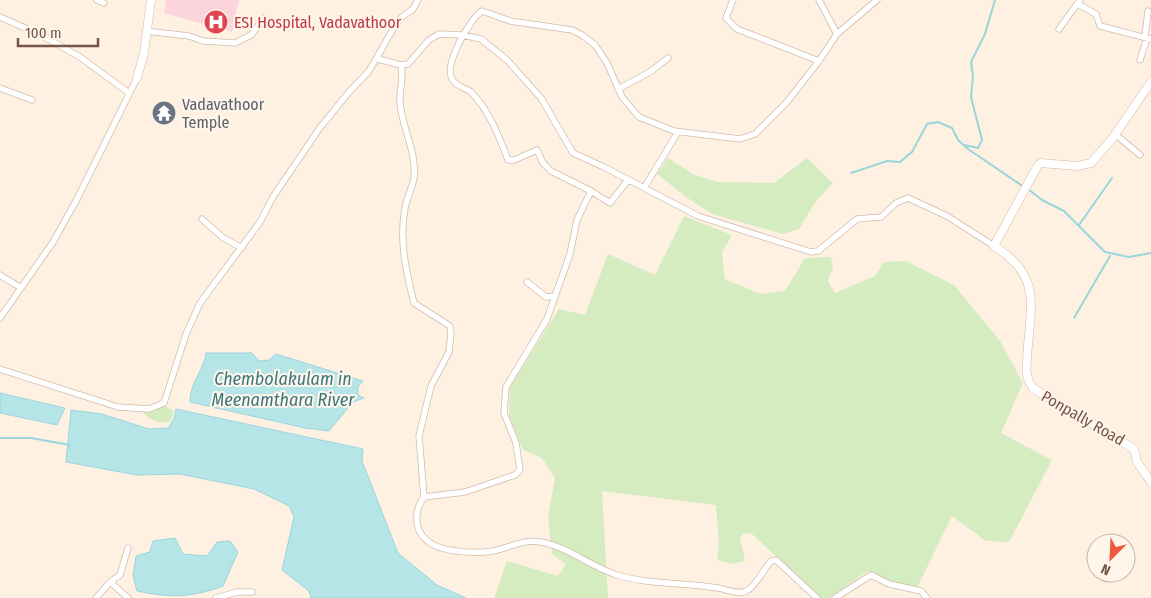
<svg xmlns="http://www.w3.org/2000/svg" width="1151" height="598" font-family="'Fira Sans Condensed',sans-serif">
  <rect width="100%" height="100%" fill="#fef1e2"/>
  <path fill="#fcd5dc" d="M166,0h73l-7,32 -68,-19z"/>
  <path fill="#d5ecc0" d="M668,158l26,17 24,7 56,1 33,-25 26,25 -17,18 -17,28 -16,5 -71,-20 -26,-17 -29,-23z
    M684,216l48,19 -10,17 3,27 35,15 25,-3 20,-33 26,-1 2,11 -5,13 7,12 40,-17 9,-14 22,-1 48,24 46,56 23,42 -22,50 51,27 -43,82 -23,-1 -34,-25 -37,76 -47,-21 -39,27h-9l-68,-64 -7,-1 -5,4 5,24 -14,3 -14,-4 2,-16 -3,-39 -114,-14 6,107h-114l13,-37 51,15 8,-12 -14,-10 -4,-37 7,-39 -13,-20 -19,-8 -14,-34 1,-29 49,-78 26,6 23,-61 47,21z
    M163,405l11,6 -3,10c-11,4 -19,0 -28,-8l13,-3z"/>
  <path fill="#b6e5e8" stroke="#9bd5db" d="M206,353h46l7,8 10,-1 7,-6 87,27 -5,6v8l6,3 -11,4 -24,29 -24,-3 -115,-26c-1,-17 15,-35 16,-49z
    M0,393l65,15 -8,17 -57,-12z
    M176,409l187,40 -1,12 36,92 39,32 29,13h-155l-2,-7 -27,-21 12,-53 -5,-11 -35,-17 -74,-15 -43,1 -71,-13 5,-52 31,4 47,15 19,-1 6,-9z
    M175,538l8,16 24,2 10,-14 13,-1 8,11 -15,34c-32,12 -53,12 -86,5l-4,-15 3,-20 14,-4 3,-11z"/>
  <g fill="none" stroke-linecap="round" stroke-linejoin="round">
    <path stroke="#9bd5db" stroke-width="2" d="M964,145l14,3 4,-8 -11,-43 2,-21 -2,-14 14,-28 10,-34
      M851,173l36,-12 13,1 12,-10 15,-28 11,-2 14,6 6,12 10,9 56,38
      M1028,189l14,11 22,11 41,41 24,5 22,-4
      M1079,225l33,-47
      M1074,318l36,-62
      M0,438h31l39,7"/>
    <defs>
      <path id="street" d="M97,0l7,3
        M733,0l-7,18 11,11 82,32
        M819,0l18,34
        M1078,4l18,10 4,12 51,13
        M0,17l41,18 39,22 49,36
        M1059,29l21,-29
        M146,31l43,5 14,5 32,2 16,-8 13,-17
        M1145,37l3,-26
        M378,59l23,6 7,-1 21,-24 10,-6 23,1 19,4 26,21 34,38 32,55 31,14 94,49 113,36 7,-1 39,-32 24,-2 15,-14 12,-5 39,18 47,30
        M1140,60l7,-22
        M401,65c3,14 -2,24 -1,38 2,25 17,49 14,75 -2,10 -7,20 -9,30 -6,32 1,64 9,95l36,23 1,8 -2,18 -18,34 -12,50 5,61
        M0,88l32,12
        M618,89l32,-17 18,-14
        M1115,134l25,21
        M628,180l-18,23 -19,-12 -40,-20 -8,-8 -6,-13 -23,10h-6c-9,-24 -19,-50 -37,-68 -6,-5 -15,-5 -19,-13 -8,-15 17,-59 30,-68l28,10 62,9 10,5 13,10 12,18 15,34 17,20 35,14 66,8 15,-5 32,-32 32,-41 18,-27 40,-34
        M644,188l34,-56
        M591,191l-14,29 -7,34 -23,65 -41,68 -2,26 12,30 4,27 -5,5 -50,17 -41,5c-6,8 -8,15 -7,25 3,30 45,31 69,30 19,-1 35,-14 55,-10 27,5 50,25 76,33 32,10 68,7 101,13 8,1 22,8 30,2 9,-6 16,-21 23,-29l5,-1 41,38
        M202,219l20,18 20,11
        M0,275l21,13
        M527,282l19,15 9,-1
        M0,318l53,-76 23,-41 61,-123
        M0,369l118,38 31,2 15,-6 22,-69 14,-31 60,-81 13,-25 46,-68 30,-37 20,-21 27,-47 6,-7 11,-8 5,-9
        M110,582l10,-7 8,-27
        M96,598l14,-16 18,16
        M216,598l21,-6h15
        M835,598l36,-23 18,9 32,7 6,7"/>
      <path id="secondary" d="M137,78l7,-25 7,-53
        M1151,82l-39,57 -21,24 -14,3 -36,-3 -3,2 -44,81c51,31 35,64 33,114 -1,11 -1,20 7,29l100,60 3,13 14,20"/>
    </defs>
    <use href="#street" stroke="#d2baab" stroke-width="7"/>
    <use href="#secondary" stroke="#d5b9a8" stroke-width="9"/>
    <use href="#street" stroke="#fff" stroke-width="5.5"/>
    <use href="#secondary" stroke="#fff" stroke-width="8"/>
  </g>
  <defs>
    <symbol id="hospital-disc" viewBox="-11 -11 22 22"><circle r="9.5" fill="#e0444e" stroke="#fff5ea"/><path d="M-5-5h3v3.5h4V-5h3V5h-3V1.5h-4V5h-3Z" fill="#fff"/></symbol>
    <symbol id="temple-disc" viewBox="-11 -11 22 22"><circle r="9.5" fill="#6b7280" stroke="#fff5ea"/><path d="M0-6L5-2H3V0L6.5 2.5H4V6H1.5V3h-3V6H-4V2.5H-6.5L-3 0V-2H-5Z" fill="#fff"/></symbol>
  </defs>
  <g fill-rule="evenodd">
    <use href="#hospital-disc" x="202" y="8" width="28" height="28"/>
    <use href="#temple-disc" x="150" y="99" width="28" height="28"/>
  </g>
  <g text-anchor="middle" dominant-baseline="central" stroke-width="4" stroke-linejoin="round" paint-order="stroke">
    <g font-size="16" fill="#be3a42" stroke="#fff5ea" text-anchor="start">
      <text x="234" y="22">ESI Hospital, Vadavathoor</text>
    </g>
    <g font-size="16" fill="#5b616d" stroke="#fff5ea" text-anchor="start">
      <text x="182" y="104">Vadavathoor<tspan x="182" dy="18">Temple</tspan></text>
    </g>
    <g font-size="16" fill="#775547" stroke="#fff5ea">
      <text transform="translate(1083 418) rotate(30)">Ponpally Road</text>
    </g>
    <g font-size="18" font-style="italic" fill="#3a777e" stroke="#fff5ea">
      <text x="283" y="379">Chembolakulam in<tspan x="283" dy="21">Meenamthara River</tspan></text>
    </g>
  </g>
  <g transform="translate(1111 558) rotate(204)"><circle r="24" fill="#fff5ea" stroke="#c9b5a9"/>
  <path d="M0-4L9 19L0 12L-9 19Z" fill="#ef5b40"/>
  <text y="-8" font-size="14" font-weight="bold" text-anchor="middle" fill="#775547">N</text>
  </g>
  <path d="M18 38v8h80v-8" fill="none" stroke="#775547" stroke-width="2.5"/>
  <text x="25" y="38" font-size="15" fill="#775547" stroke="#fff5ea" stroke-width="4" paint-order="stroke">100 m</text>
</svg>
